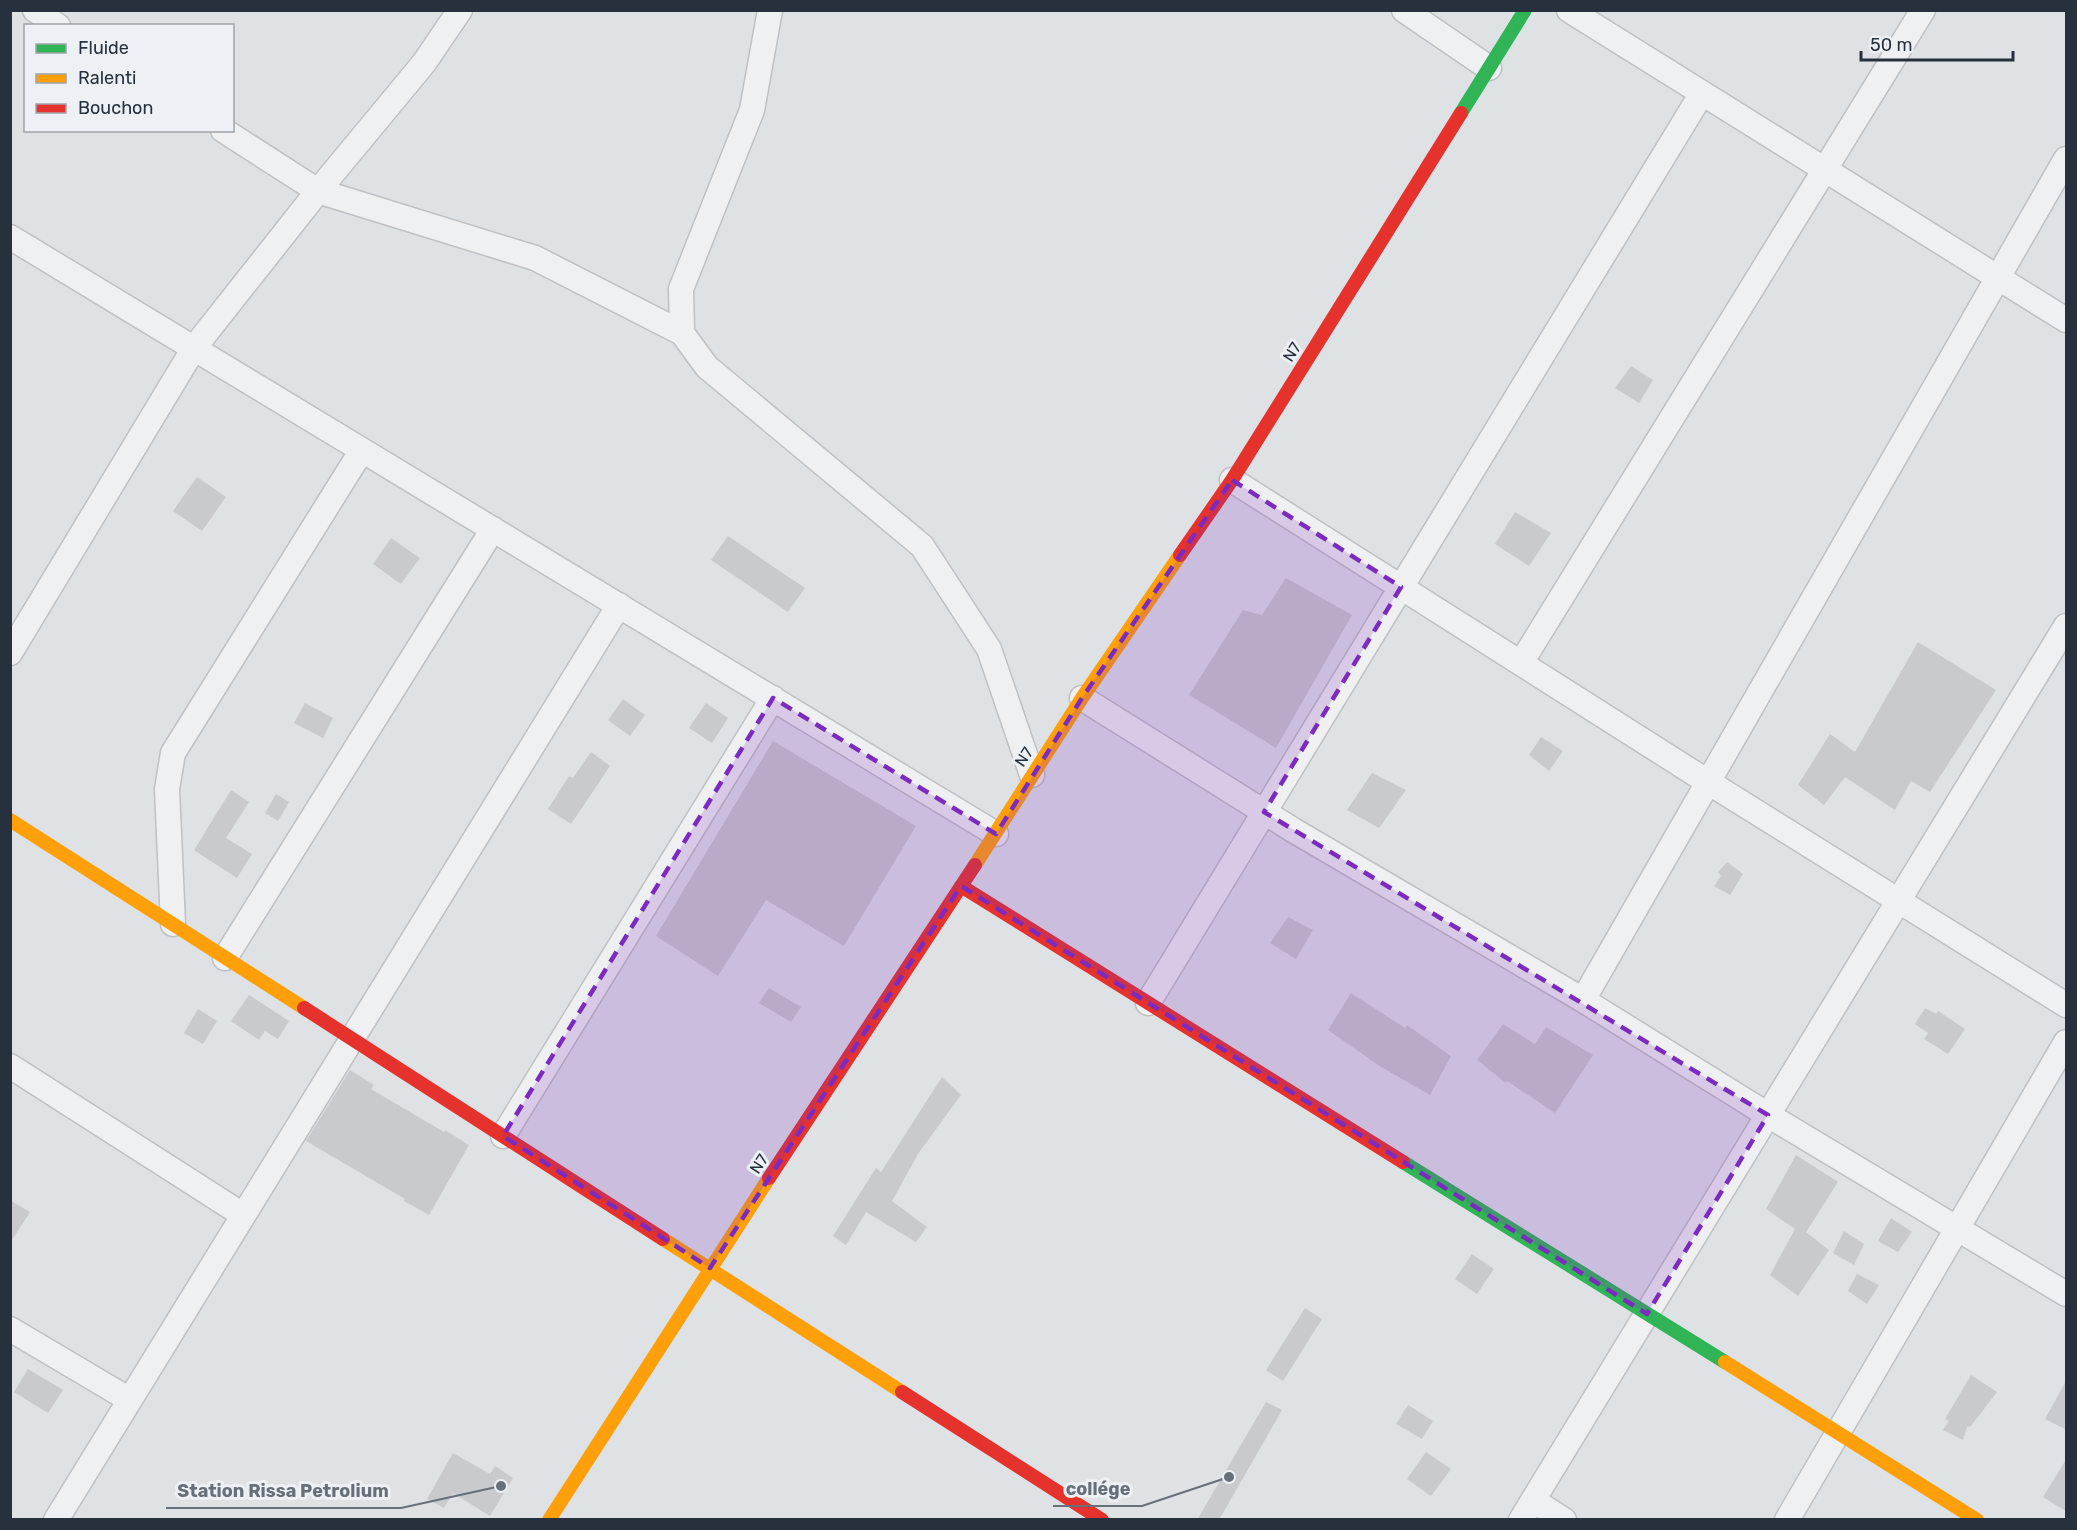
<svg xmlns="http://www.w3.org/2000/svg" width="2077" height="1530" font-family="Rubik,sans-serif">
  <rect width="100%" height="100%" fill="#dfe2e5"/>
  <path fill="#c8cacd" d="M1631,366l22,14 -14,23 -24,-15z
    M197,477l29,20 -24,34 -29,-20z
    M1515,512l36,21 -22,33 -34,-22z
    M728,536l77,52 -17,24 -77,-52z
    M391,538l29,20 -19,26 -28,-20z
    M1286,578l66,37 -76,133 -87,-53 54,-85 19,5z
    M1918,642l78,48 -66,102 -19,-11 -16,29 -50,-33 -21,28 -26,-20 32,-51 25,18z
    M623,699l22,16 -15,21 -22,-16z
    M305,703l28,15 -10,20 -29,-15z
    M706,703l22,15 -16,25 -23,-15z
    M1541,737l22,14 -14,20 -20,-16z
    M773,741l143,85 -72,120 -78,-46 -48,76 -62,-40z
    M591,752l19,14 -39,58 -23,-15 21,-33 4,2z
    M1372,773l34,17 -27,38 -32,-18z
    M231,790l18,12 -23,36 26,16 -15,24 -43,-28z
    M276,794l13,8 -11,19 -13,-8z
    M1727,862l16,12 -13,21 -16,-9 7,-10 -3,-4z
    M1288,917l25,13 -17,29 -26,-16z
    M769,988l32,19 -10,15 -32,-19z
    M1351,993l54,35 2,-3 44,31 -21,39 -49,-28 -53,-37z
    M249,995l40,26 -11,18 -13,-8 -6,9 -28,-19z
    M1925,1008l11,6 2,-3 27,18 -17,25 -24,-15 4,-6 -13,-9z
    M198,1009l19,12 -14,23 -19,-11z
    M1503,1024l32,20 11,-17 47,28 -38,58 -48,-32 -1,2 -29,-23z
    M350,1070l24,15 -3,4 73,43 1,-2 24,15 -40,70 -25,-14 1,-2 -99,-58z
    M942,1077l19,18 -43,59 -26,47 35,26 -11,15 -50,-30 -20,33 -13,-9 43,-68 5,4z
    M1796,1155l42,27 -32,50 23,18 -31,46 -28,-21 25,-46 -29,-20z
    M10,1200l20,12 -20,31z
    M1891,1218l21,14 -14,20 -20,-11z
    M1844,1231l20,13 -10,21 -21,-12z
    M1472,1254l22,15 -17,25 -22,-15z
    M1857,1274l22,11 -12,19 -19,-13z
    M1305,1308l17,11 -39,62 -17,-11z
    M28,1369l35,21 -15,23 -34,-21z
    M1971,1375l26,17 -26,34 -4,1 -4,13 -20,-10 6,-9 -4,-2z
    M2067,1379v51l-22,-11z
    M1266,1402l16,8 -63,110h-22z
    M1408,1405l25,16 -11,18 -26,-15z
    M1426,1452l25,17 -20,27 -24,-17z
    M453,1453l37,21 5,-8 18,12 -23,38 -37,-23 -9,15 -17,-9z
    M2067,1458v54l-24,-15z"/>
  <g fill="none" stroke-linecap="round" stroke-linejoin="round">
    <defs>
      <path id="street" d="M35,10l23,16
        M770,10l-18,100 -71,179 1,44 25,34 215,179 67,103 43,126
        M1404,10l85,58
        M1569,10l497,310
        M223,130l95,61 217,67 147,75
        M10,237l986,597
        M1232,480l476,302 358,223
        M10,653l184,-305 124,-157 106,-128 36,-53
        M1521,663l402,-653
        M1082,698l211,132 290,170 185,115 298,179
        M173,924l-6,-135 6,-36 189,-303
        M225,958l268,-429
        M1583,1000l483,-841
        M1148,1003l554,-910
        M10,1066l233,149
        M503,1136l270,-438
        M10,1329l120,71
        M1533,1500l31,20
        M56,1520l563,-915
        M1521,1520l545,-894
        M1787,1520l279,-478"/>
    </defs>
    <use href="#street" stroke="#bec0c3" stroke-width="27"/>
    <use href="#street" stroke="#eff0f1" stroke-width="24"/>
    <path stroke="#30b455" stroke-width="14" d="M1461,113l64,-103
      M1403,1162l322,200"/>
    <path stroke="#ff9f0a" stroke-width="14" d="M10,820l294,188
      M975,865l107,-167 98,-143
      M663,1239l239,153
      M1725,1362l252,158
      M549,1520l220,-342"/>
    <path stroke="#e5322d" stroke-width="14" d="M1180,555l52,-75 229,-367
      M961,886l442,276
      M304,1008l359,231
      M769,1178l206,-313
      M902,1392l200,128"/>
  </g>
  <path fill="#7b2cbf" fill-opacity="0.2" stroke="#7b2cbf" stroke-width="4.5" stroke-dasharray="12 8" stroke-linejoin="round" d="M1232,480l169,107 -137,225 504,303 -121,199 -686,-428 -251,382 -207,-132 270,-438 223,136 86,-136z"/>
  <g text-anchor="middle" dominant-baseline="central" stroke-width="6" stroke-linejoin="round" paint-order="stroke">
    <g font-size="16" fill="#27313d" stroke="#edf1f5">
      <text transform="translate(1292 352) rotate(-58)">N7</text>
      <text transform="translate(1024 757) rotate(-57)">N7</text>
      <text transform="translate(759 1164) rotate(-57)">N7</text>
    </g>
  </g>
  <path fill="none" stroke="#676f78" stroke-width="2" d="M1229 1477L1142 1506H1053M501 1486L401 1508H166"/>
  <g fill="#676f78" stroke="#edf1f5" stroke-width="2">
    <circle cx="1229" cy="1477" r="6"/>
    <circle cx="501" cy="1486" r="6"/>
  </g>
  <g font-size="18" text-anchor="middle" font-weight="bold" fill="#676f78" stroke="#edf1f5" stroke-width="6" stroke-linejoin="round" paint-order="stroke">
    <text x="1098" y="1495">collége</text>
    <text x="283" y="1497">Station Rissa Petrolium</text>
  </g>
  <rect width="2077" height="1530" fill="none" stroke="#27313d" stroke-width="24"/>
  <rect x="24" y="24" width="210" height="108" fill="#edf1f5" stroke="#9ea4ab" stroke-width="1.5"/>
  <rect x="36" y="44" width="30" height="9" fill="#30b455" stroke="#9ea4ab" stroke-width="1.5"/>
  <text x="78" y="54" font-size="18" fill="#27313d">Fluide</text>
  <rect x="36" y="74" width="30" height="9" fill="#ff9f0a" stroke="#9ea4ab" stroke-width="1.5"/>
  <text x="78" y="84" font-size="18" fill="#27313d">Ralenti</text>
  <rect x="36" y="104" width="30" height="9" fill="#e5322d" stroke="#9ea4ab" stroke-width="1.5"/>
  <text x="78" y="114" font-size="18" fill="#27313d">Bouchon</text>
  <path d="M1861 51v9h152v-9" fill="none" stroke="#27313d" stroke-width="3"/>
  <text x="1870" y="51" font-size="18" fill="#27313d" stroke="#edf1f5" stroke-width="4.5" paint-order="stroke">50 m</text>
</svg>
